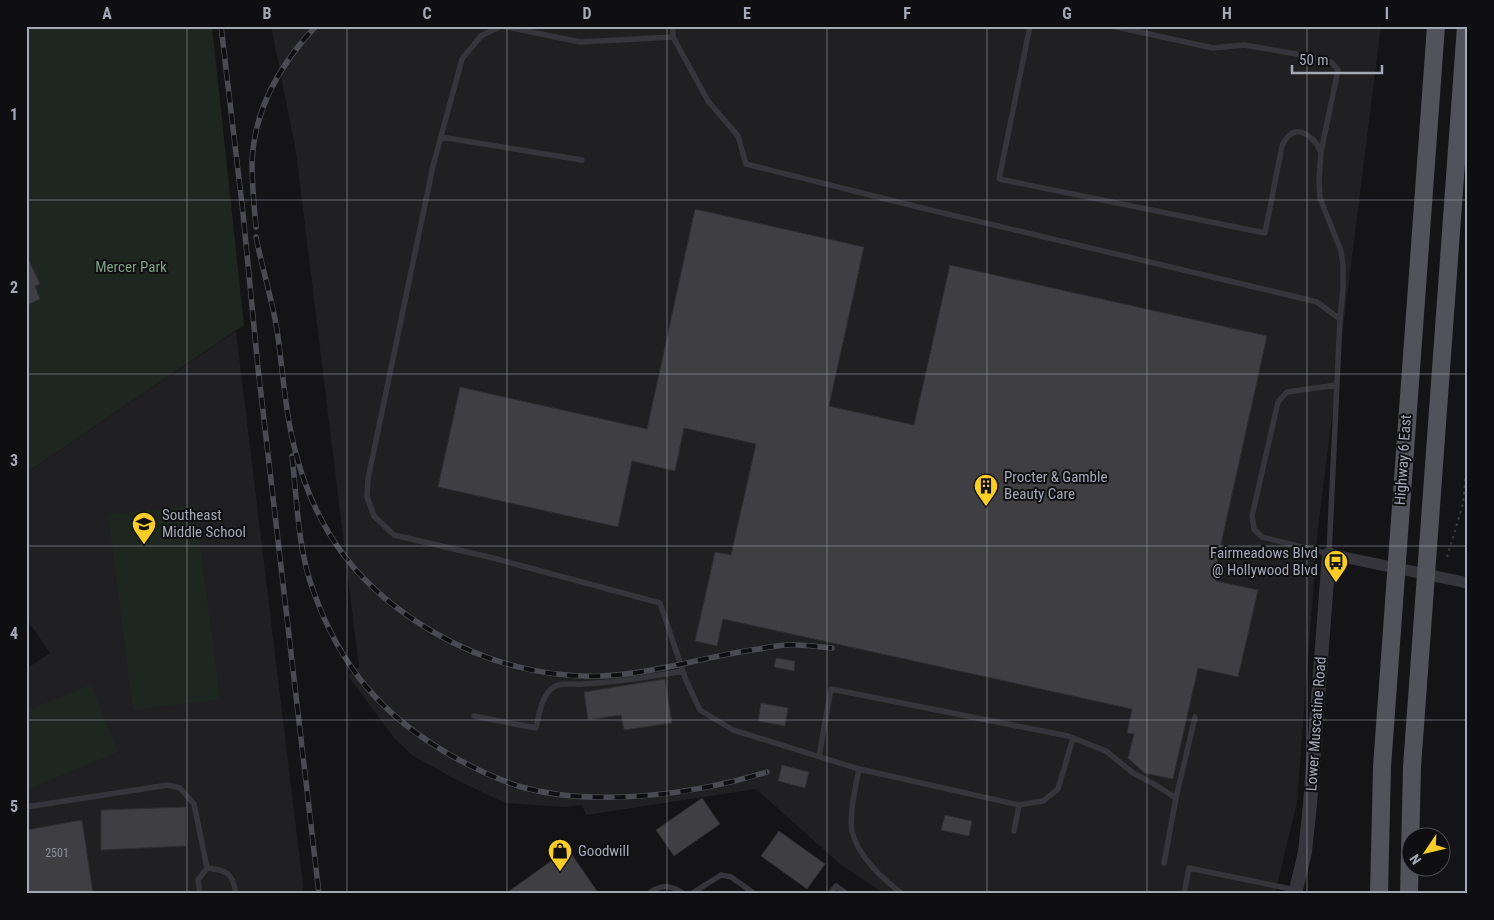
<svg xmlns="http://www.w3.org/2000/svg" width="1494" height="920" font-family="'Roboto Condensed',sans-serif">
  <rect width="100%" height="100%" fill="#141416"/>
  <path fill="#202023" d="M271,26h1110l-63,502 -21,274 -22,92h-390l-45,-30 -84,-75 -170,26 -4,-10 -16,2 -61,-4 -50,-24 -42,-23 -18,-17 -47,-63 11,-9 -63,-515z
    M236,331l68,563h-278v-225l24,-16 -24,-35v-145z"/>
  <path fill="#1e2620" d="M26,26h186l32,299 -218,148z
    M195,505l25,194 -87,11 -25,-195z
    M91,685l27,67 -92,38v-79z"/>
  <path fill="#3e3e43" stroke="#2e2e32" d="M695,209l169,38 -35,159 85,19 36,-160 317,71 -51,231h3l-3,14 42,9 -20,87 -40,-9 -25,111 -29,-6 -16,-15 6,-24 -7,-1 5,-24 -409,-90 -6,27 -22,-5 20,-89 16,3 25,-111 -72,-16 -9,43 -43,-10 -14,66 -180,-40 22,-100 187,42z
    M26,254l14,30 -5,2 5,13 -14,7z
    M776,658l19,3 -1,10 -20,-4z
    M665,679l7,44 -48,7 -3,-15 -33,5 -4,-28z
    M761,703l27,5 -3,18 -27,-5z
    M782,765l27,7 -4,16 -27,-7z
    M702,798l18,26 -46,32 -18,-26z
    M186,807v39l-85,4v-40z
    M945,815l27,6 -3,15 -28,-6z
    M82,820l11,74h-67v-64z
    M779,831l46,33 -18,25 -46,-33z
    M568,849l31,45h-94z"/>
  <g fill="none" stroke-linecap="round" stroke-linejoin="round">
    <path stroke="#3b3c42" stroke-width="2" stroke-dasharray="2.5 4" stroke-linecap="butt" d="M1447,557l16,-53 5,-52"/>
    <path stroke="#35353b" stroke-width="5.5" d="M501,26l-20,10 -19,23 -29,107 -65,313 -1,18 7,19 20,19 99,23 167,45 26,77 14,30 33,20 126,39 160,36 24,-4 15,-12 15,-51
      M502,26l78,16 93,-5
      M673,26v11l35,64 30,35 8,28 172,43 362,86 37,9 23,17 -11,235 -67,-17 -8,-8 -2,-13 26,-114 9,-10 50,-7
      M1030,26l-31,153 266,54 17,-87c11,-25 30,-13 39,6
      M1112,26l101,22 31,-3 64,11 23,6 7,8 -17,82 -2,28 1,18 21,53 2,14v24l-3,30
      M441,137l141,23
      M474,716l62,12c3,-12 5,-30 15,-39 9,-8 21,-4 33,-5 33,-2 66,-7 99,-13
      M819,756l12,-67 237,47 38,15 27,22 21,11 22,14
      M859,769c-3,17 -10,44 -7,62 5,24 31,49 51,63
      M26,807l142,-22 12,3 14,16 13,64 -9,12 2,14
      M1014,831l5,-26
      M1164,863l12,-65 19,-81
      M207,868c20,2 26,5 29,26
      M648,894c12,-10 23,-10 36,0
      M691,894l30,-19 10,2 24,17
      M830,894l6,-8 11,8
      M1184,894l5,-26 107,22"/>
    <path stroke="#35353b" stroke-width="11" d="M1329,554l139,29"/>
    <path stroke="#35353b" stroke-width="14" d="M1295,894l10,-42 5,-48 19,-250"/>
    <path stroke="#51525a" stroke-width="18" d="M1379,894l3,-127 54,-741
      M1409,894l3,-127 54,-741"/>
    <defs>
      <path id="rail" d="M221,26l22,187 15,155 61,526
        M256,227c-2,-21 -4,-43 -4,-65 2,-53 29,-99 64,-136
        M256,237c6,31 16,62 21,93 6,41 8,83 19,124 22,82 66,137 139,179 50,29 108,45 166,43 53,-2 105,-20 158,-27 12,-2 26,-5 38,-4 12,0 23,2 35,3
        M292,456c5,44 6,94 21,134 27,77 69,126 139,166 21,12 43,22 66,30 74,22 176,9 249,-14"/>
    </defs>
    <use href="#rail" stroke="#4a4b52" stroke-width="5.5"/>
    <use href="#rail" stroke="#0f0f11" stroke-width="4" stroke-dasharray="11" stroke-linecap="butt"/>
  </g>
  <path fill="none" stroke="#a5a8b7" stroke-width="1" stroke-opacity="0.55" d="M187,26v868M347,26v868M507,26v868M667,26v868M827,26v868M987,26v868M1147,26v868M1307,26v868M26,200h1442M26,374h1442M26,546h1442M26,720h1442"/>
  <defs>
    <symbol id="building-pin" viewBox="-11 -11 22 30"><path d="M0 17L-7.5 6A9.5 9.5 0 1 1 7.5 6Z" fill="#fbcd27" stroke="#0f0f11"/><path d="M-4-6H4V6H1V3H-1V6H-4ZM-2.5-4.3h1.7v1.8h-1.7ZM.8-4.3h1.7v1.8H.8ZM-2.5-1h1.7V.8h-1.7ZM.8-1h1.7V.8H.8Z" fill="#111"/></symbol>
    <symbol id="school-pin" viewBox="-11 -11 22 30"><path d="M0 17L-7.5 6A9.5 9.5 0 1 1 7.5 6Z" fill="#fbcd27" stroke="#0f0f11"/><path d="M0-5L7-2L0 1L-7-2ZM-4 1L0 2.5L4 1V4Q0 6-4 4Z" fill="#111"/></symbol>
    <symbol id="bus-pin" viewBox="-11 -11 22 30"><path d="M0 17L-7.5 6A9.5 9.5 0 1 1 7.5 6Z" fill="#fbcd27" stroke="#0f0f11"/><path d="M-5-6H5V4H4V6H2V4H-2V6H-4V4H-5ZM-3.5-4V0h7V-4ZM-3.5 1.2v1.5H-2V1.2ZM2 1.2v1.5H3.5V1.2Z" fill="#111"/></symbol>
    <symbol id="shop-pin" viewBox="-11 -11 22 30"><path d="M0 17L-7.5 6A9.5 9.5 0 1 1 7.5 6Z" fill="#fbcd27" stroke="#0f0f11"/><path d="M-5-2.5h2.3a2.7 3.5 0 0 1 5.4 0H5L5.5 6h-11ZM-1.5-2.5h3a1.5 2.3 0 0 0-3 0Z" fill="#111"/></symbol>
  </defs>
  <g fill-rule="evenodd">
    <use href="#building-pin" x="972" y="472" width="28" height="38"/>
    <use href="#school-pin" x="130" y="510" width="28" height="38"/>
    <use href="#bus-pin" x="1322" y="548" width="28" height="38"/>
    <use href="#shop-pin" x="546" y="837" width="28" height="38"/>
  </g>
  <g text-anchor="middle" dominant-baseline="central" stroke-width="4" stroke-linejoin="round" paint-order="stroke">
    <g font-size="12" fill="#8b8e9a">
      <text x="57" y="853">2501</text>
    </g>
    <g font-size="15" fill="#7ba382" stroke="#0f0f11">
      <text x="131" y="267">Mercer Park</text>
    </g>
    <g font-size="15" fill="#a5a8b7" stroke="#0f0f11">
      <text transform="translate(1403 460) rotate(-86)">Highway 6 East</text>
      <text transform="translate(1316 724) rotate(-86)">Lower Muscatine Road</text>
    </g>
    <g font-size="15" fill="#a5a8b7" stroke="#0f0f11" text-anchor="start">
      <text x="1004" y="477">Procter &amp; Gamble<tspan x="1004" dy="17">Beauty Care</tspan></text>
      <text x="162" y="515">Southeast<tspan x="162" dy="17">Middle School</tspan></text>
      <text x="1318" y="553" text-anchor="end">Fairmeadows Blvd<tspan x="1318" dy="17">@ Hollywood Blvd</tspan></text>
      <text x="578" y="851">Goodwill</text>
    </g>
  </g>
  <rect width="1494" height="920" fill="none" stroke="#0f0f11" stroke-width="55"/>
  <g transform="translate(1426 852) rotate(235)"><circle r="24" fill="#0f0f11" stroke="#4b4c53"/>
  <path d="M0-4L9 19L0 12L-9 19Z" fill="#fbcd27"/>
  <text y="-8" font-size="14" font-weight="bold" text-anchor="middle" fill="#a5a8b7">N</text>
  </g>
  <path d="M1292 65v8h90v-8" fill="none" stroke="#a5a8b7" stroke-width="2.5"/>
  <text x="1299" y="65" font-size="15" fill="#a5a8b7" stroke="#0f0f11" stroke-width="4" paint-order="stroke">50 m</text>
  <rect x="28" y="28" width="1438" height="864" fill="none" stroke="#a5a8b7" stroke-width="2"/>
  <g font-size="16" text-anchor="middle" font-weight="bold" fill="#a5a8b7">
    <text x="107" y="19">A</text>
    <text x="267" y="19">B</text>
    <text x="427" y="19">C</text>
    <text x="587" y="19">D</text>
    <text x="747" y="19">E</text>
    <text x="907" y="19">F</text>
    <text x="1067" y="19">G</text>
    <text x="1227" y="19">H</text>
    <text x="1387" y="19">I</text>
    <text x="14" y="120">1</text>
    <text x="14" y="293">2</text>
    <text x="14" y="466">3</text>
    <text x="14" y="639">4</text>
    <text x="14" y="812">5</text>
  </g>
</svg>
